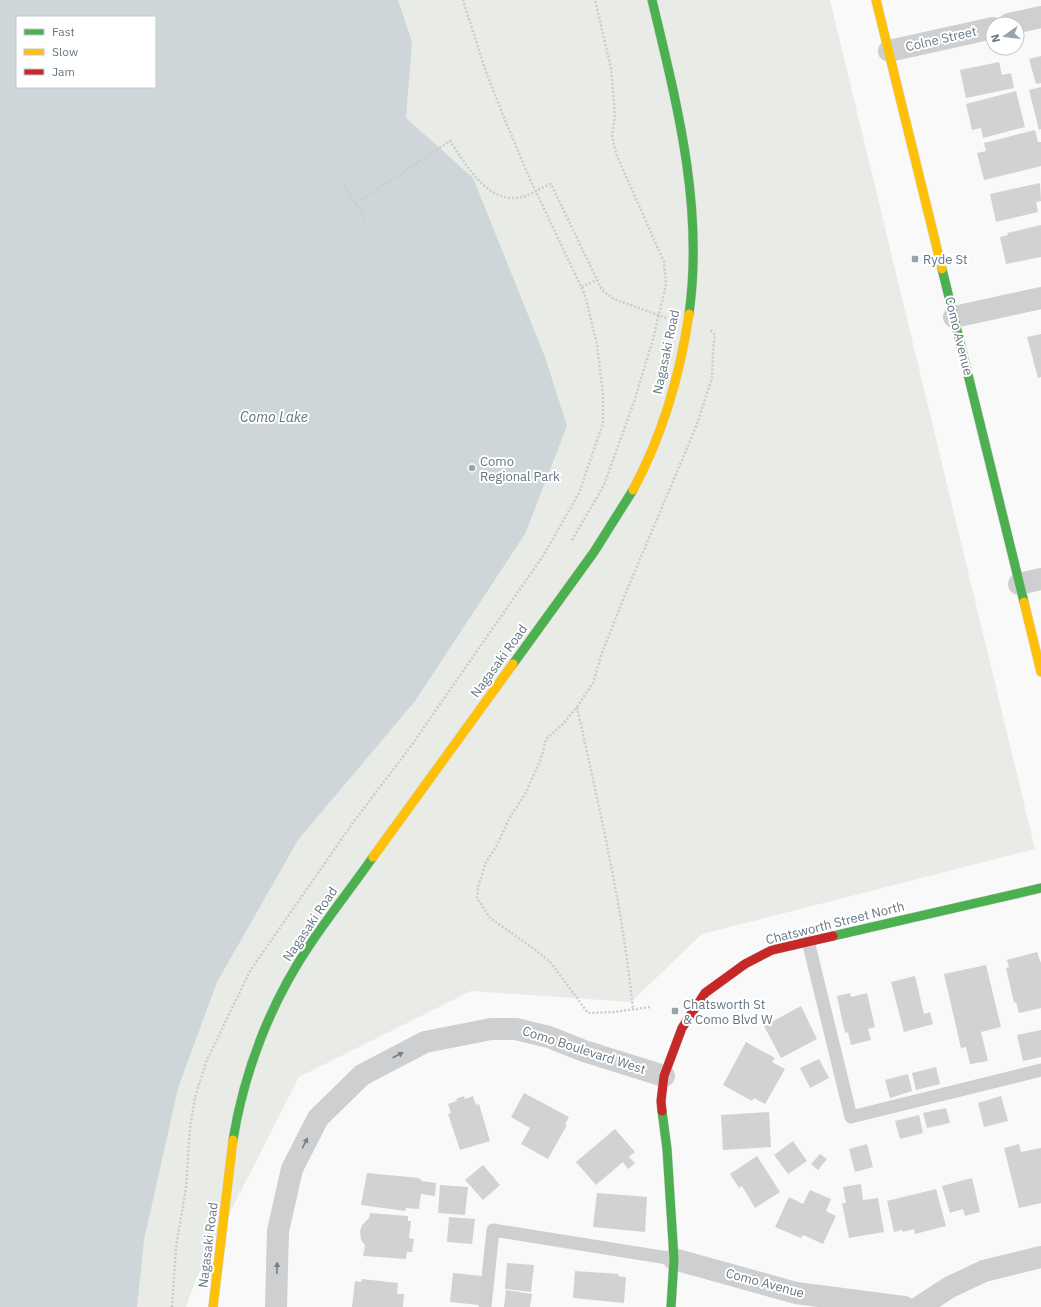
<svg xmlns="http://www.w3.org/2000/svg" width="1041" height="1307" font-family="'IBM Plex Sans',sans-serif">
  <rect width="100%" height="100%" fill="#f9f9f9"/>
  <path fill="#e8ebe6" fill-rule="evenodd" d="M0,0h830l205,849 -333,85 -71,68 -160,-11 -172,86 -103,202 -10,28h-186zM17,17h138v70h-138z"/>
  <path fill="#ced6d9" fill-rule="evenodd" d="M0,0h398l14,42 -6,76 67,60 72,179 22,69 -42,108 -110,167 -117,139 -81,142 -39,106 -34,152 -7,67h-137zM17,17h138v70h-138z"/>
  <path fill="#d0d2d3" d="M1041,56v27l-5,1 -7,-25z
    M999,62l3,13 9,-2 3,15 -48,10 -6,-28z
    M1041,87v42l-2,1 -10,-40z
    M1016,91l9,36 -42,11 -2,-10 -9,2 -6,-26z
    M1035,130l3,12h3v24l-57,14 -7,-27 9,-2 -2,-8z
    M1040,183l1,18 -5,1 2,10 -42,10 -6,-28z
    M1041,225v32l-35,7 -6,-27 8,-2 -1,-2z
    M1041,334v43l-3,1 -11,-41z
    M1037,952l4,11v45l-22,5 -3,-11 -2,1 -8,-35 3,-1 -2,-7z
    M986,965l15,62 -20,5 7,29 -18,3 -4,-17 -5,1 -17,-74z
    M915,976l9,38 6,-2 3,12 -29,8 -13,-50z
    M850,993l1,4 16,-4 8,34 -7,2 3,11 -20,5 -3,-13 -3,1 -8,-37z
    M801,1006l16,33 -36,19 -17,-32z
    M1041,1030v27l-18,4 -6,-26z
    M746,1042l29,16 -3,4 13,7 -20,35 -11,-6 -2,3 -29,-16z
    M819,1059l10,19 -19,10 -10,-20z
    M936,1067l4,17 -24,6 -4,-17z
    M908,1074l4,17 -22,7 -5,-18z
    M524,1093l45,24 -4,7 2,1 -19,34 -27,-15 9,-16 -19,-11z
    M464,1096l1,3 8,-3 3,9 3,-1 11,37 -30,9 -12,-36 3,-1 -3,-9 9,-3 -1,-2z
    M1001,1096l7,25 -24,6 -6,-24z
    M946,1108l4,15 -23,5 -4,-15z
    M769,1112l2,35 -48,3 -2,-35z
    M919,1115l4,18 -23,6 -5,-18z
    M615,1129l20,23 -6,5 6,6 -7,6 -5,-7 -27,23 -20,-23z
    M793,1141l14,20 -19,13 -14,-19z
    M867,1144l6,23 -18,5 -6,-23z
    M1019,1144l2,8 20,-4v55l-22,5 -15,-60z
    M820,1154l7,5 -9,11 -7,-6z
    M757,1156l23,36 -25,16 -13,-22 -3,2 -9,-14z
    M483,1165l17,20 -17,15 -18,-20z
    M367,1173l52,5 3,3 14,2 -1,13 -14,-2 -2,15 -13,-1 -1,3 -44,-6z
    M972,1178l8,34 -15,4 -2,-7 -13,4 -8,-27z
    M861,1184l2,16 15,-2 6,34 -35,6 -7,-35h4l-3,-16z
    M440,1185l28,2 -3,28 -27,-2z
    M936,1189l10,37 -31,8 -1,-5 -11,3 -1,-2 -8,2 -7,-31z
    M810,1190l21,9 -5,12 10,5 -13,28 -20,-9 -2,3 -26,-11 14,-30 14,7z
    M597,1193l50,4 -2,35 -52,-5z
    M370,1213l38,3v5h3l-2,17 5,1 -2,13h-5l-1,7 -43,-3 2,-11 -4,-5 -1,-9 2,-6 7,-7z
    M449,1217l26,2 -3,25 -25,-2z
    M507,1263l27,2 -3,27 -26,-3z
    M575,1271l44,3 -1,2 8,1 -2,26 -51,-5z
    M453,1273l29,3 -3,29 -29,-3z
    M362,1279l36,4 -1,11h7l-1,13h-51l3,-26 6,1z
    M506,1290l26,4 -2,13h-26z"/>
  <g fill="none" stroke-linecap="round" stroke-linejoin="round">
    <defs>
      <path id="fast" d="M652,0c25,104 52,207 37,314
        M942,269l82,333
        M513,664l81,-112 39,-62
        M833,936l208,-48
        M662,1111l5,38 7,110 -3,48
        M233,1140c11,-68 37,-136 76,-194 20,-30 43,-59 64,-89"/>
      <path id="slow" d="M876,0l66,269
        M633,490c29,-54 47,-115 56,-176
        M1024,602l17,70
        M373,857l140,-193
        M213,1307l20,-167"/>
      <path id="jam" d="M662,1111l-1,-10 3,-25 18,-48 23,-35 40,-29 27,-14 61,-14"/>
    </defs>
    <use href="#fast" stroke="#d5d6d7" stroke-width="10"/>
    <use href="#slow" stroke="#d5d6d7" stroke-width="10"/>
    <use href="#jam" stroke="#d5d6d7" stroke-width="10"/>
    <path stroke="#cbcccd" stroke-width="2.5" stroke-dasharray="2 2" stroke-linecap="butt" d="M345,186l21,34
      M356,203l94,-62c16,24 40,67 75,55 9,-3 17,-9 26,-12l51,106 12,9 52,19
      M582,287l15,-7
      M572,540l32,-55 31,-86 18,-60 13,-54 -2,-23 -47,-106 -5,-19 3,-22 -4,-47 -16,-68
      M577,707c22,100 46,201 56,303
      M650,1007l-36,5 -26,1 -37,-50 -18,-15 -43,-30 -13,-20 1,-11 8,-25 10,-15 14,-30 15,-23 16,-35 5,-20 16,-14 15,-18 16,-24 9,-30 22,-56 72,-170 16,-49 1,-27 2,-16 -5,-5
      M172,1307l4,-60 10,-59 4,-60 5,-31 11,-35 44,-91 102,-147 59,-78 132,-190 36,-63 24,-70v-29l-6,-49 -12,-50 -57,-120 -25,-60 -18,-46 -22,-69"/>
    <path stroke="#cecfd0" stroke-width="13" d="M808,941l43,176 190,-47
      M485,1307l8,-77 181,29"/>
    <path stroke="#cecfd0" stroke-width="22" d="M1009,24l32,-7
      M889,51l104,-23
      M954,317l87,-19
      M1019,584l22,-5
      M674,1259l122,34 108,14
      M276,1307l2,-76 14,-62 26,-51 44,-43 63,-33 66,-13h25l33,8 35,14 80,25
      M919,1307l31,-20 34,-16 57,-14"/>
    <use href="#fast" stroke="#4caf50" stroke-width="9"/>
    <use href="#slow" stroke="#ffc107" stroke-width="9"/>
    <use href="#jam" stroke="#c62828" stroke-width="9"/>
  </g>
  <defs><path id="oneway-solid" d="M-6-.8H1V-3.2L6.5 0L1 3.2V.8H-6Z"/></defs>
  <g fill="#707f8b">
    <use href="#oneway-solid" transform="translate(398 1055) rotate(-27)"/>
    <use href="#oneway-solid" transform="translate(305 1143) rotate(-63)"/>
    <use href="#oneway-solid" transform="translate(277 1268) rotate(-88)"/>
  </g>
  <g fill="#99a4ac" stroke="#fff" stroke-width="1.5">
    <rect x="911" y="255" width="8" height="8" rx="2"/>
    <circle cx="472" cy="468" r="4"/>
    <rect x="671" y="1007" width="8" height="8" rx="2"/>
  </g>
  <g text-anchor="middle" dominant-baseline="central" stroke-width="4" stroke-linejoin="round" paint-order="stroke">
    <g font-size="13" fill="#657683" stroke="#fff">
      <text transform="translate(941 39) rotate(-13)">Colne Street</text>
      <text transform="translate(959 336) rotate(76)">Como Avenue</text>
      <text transform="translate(666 352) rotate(-78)">Nagasaki Road</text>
      <text transform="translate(499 661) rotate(-54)">Nagasaki Road</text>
      <text transform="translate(835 923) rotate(-14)">Chatsworth Street North</text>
      <text transform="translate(310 924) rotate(-56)">Nagasaki Road</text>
      <text transform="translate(584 1050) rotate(18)">Como Boulevard West</text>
      <text transform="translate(208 1245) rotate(-83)">Nagasaki Road</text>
      <text transform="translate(765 1283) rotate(15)">Como Avenue</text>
    </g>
    <g font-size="13" fill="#657683" stroke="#fff" text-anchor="start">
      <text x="923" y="259">Ryde St</text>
      <text x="480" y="461">Como<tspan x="480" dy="15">Regional Park</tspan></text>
      <text x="683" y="1004">Chatsworth St<tspan x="683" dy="15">&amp; Como Blvd W</tspan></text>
    </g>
    <g font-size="14" font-style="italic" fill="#60757c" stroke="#fff">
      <text x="274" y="417">Como Lake</text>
    </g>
  </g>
  <rect x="16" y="16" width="140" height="72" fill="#ffffff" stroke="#c1c8cd"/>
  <rect x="24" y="29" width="20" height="6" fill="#4caf50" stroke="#c1c8cd"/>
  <text x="52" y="36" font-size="12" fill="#657683">Fast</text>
  <rect x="24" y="49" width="20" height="6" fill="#ffc107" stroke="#c1c8cd"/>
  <text x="52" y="56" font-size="12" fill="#657683">Slow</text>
  <rect x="24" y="69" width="20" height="6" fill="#c62828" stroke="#c1c8cd"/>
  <text x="52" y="76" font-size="12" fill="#657683">Jam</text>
  <g transform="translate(1005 36) rotate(256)"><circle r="19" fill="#ffffff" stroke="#c1c8cd"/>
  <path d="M0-3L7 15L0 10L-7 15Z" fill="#99a4ac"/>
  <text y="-6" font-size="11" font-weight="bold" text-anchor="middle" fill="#657683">N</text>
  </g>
</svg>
